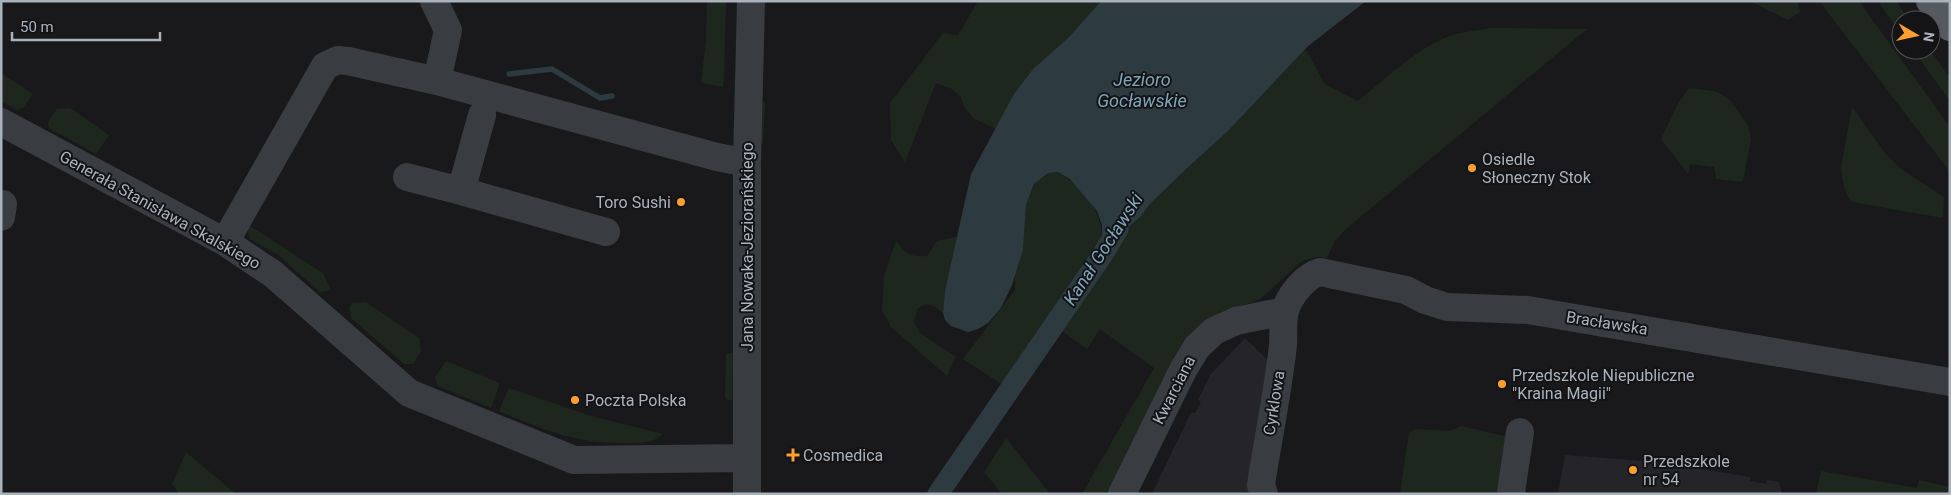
<svg xmlns="http://www.w3.org/2000/svg" width="1951" height="495" font-family="Roboto,sans-serif">
  <rect width="100%" height="100%" fill="#19191b"/>
  <path fill="#252529" d="M1245,338l27,26 -22,130h-98l39,-82 4,1 6,-11 -3,-2 12,-25z
    M1565,455l93,7 92,15v4l16,3 1,-4 12,2 3,12h-224z"/>
  <path fill="#1e271e" d="M707,1h19l-2,77 -1,9 -22,-4 5,-43z
    M978,1h123l-32,36 -36,32 -19,25 -18,35 -23,-11 -8,-10 -5,-12 -8,-7 -16,-6 -31,79 -14,-22 -1,-37 53,-70 15,2z
    M1749,1h49l2,11 -12,8z
    M1819,1h40l91,126v45z
    M1878,1h18l13,19h-8v14z
    M1492,28l95,1 -241,200 -11,12 -8,17 -10,-1 -15,4 -43,39 -36,11 -16,9 -94,174h-31l72,-126 -54,-39 -13,20 -29,-21 63,-94 20,-18 9,-12 35,-34 43,-39 77,-83 20,36 33,17c28,-22 55,-50 89,-64 14,-5 30,-7 45,-9z
    M1913,50h17l20,28v23z
    M1,73l32,21 -10,14 -6,2 -16,-9z
    M1689,88l25,3 8,4 8,5 18,25 3,14 -8,43 -27,-3 -2,-12 -24,-3 -2,10 -27,-35 18,-37z
    M759,99l6,4 -2,41 -3,-2z
    M1852,107l33,46 16,16 43,28 -1,21 -91,-16c-8,-9 -10,-23 -11,-35z
    M70,108l39,27 -13,19 -47,-26 -1,-6 9,-13z
    M1058,172c26,16 52,46 41,78l-96,135 -40,-26 52,-69v-15l8,-25 3,-45 8,-21 14,-11z
    M250,226l73,47 7,15 -2,3 -8,1 -42,-37 -28,-16 -3,-9z
    M959,236l-14,55 -2,22 -9,-7 -8,-2 -9,5 -3,13 6,11 36,24 -9,19 -56,-49 -9,-17 2,-34 12,-35c10,13 14,16 31,15l10,-15z
    M366,302l53,36 2,13 -8,13h-9l-53,-46 -2,-11 3,-4z
    M733,353l-1,47h-5l-2,-3 1,-43z
    M446,361l54,22 -9,25 -53,-22 -3,-9z
    M509,388l85,29 69,17c-11,10 -23,9 -37,9 -50,1 -82,-13 -127,-32z
    M1461,426l51,12 -8,56 -104,-1 9,-60 6,-4 35,2z
    M1006,438l44,56h-48l-18,-22z
    M186,452l50,42h-57l-7,-10z
    M1821,471l96,17 2,-8 31,7v7h-134z"/>
  <path fill="#2d3b41" d="M1101,1h265l-59,46 -79,84 -43,39 -35,34 -9,12 -20,18 -14,22 -8,-6 3,-10v-15l-5,-14 -27,-32 -12,-7 -10,1 -14,11 -8,21 -3,45 -11,35 -11,23 -13,15 -10,6 -10,3 -17,-6 -6,-6 -2,-7 2,-22 26,-117 43,-80 19,-25 36,-32z"/>
  <g fill="none" stroke-linecap="round" stroke-linejoin="round">
    <path stroke="#2d3b41" stroke-width="5.5" d="M509,74l43,-5 48,29 12,-2"/>
    <path stroke="#2d3b41" stroke-width="21" d="M938,494l165,-240 15,-25"/>
    <path stroke="#393c41" stroke-width="28" d="M437,81l280,76 30,6
      M482,115l-21,76 145,41
      M1,122l224,120 48,32 136,119 165,67 173,-2
      M407,177l54,14
      M1,217l2,-13
      M225,242l100,-176 13,-6 10,1 89,20 11,-51 -14,-29
      M747,494v-331l4,-162
      M1122,494l61,-124 14,-23 17,-16 22,-10 49,-10
      M1264,494l-3,-9c7,-47 17,-93 22,-140 1,-11 -1,-24 2,-34 4,-15 20,-35 35,-39l86,18 19,10 22,7 81,3 422,72
      M1512,494l-1,-2 9,-60"/>
    <path stroke="#555960" stroke-width="28" d="M1930,1l20,26"/>
  </g>
  <g fill="#ff9f2d" stroke="#141416" stroke-width="2">
    <circle cx="1472" cy="168" r="5"/>
    <circle cx="681" cy="202" r="5"/>
    <circle cx="1502" cy="384" r="5"/>
    <circle cx="575" cy="400" r="5"/>
    <path d="M790.5 447.5h5v5h5v5h-5v5h-5v-5h-5v-5h5z"/>
    <circle cx="1633" cy="470" r="5"/>
  </g>
  <g text-anchor="middle" dominant-baseline="central" stroke-width="4" stroke-linejoin="round" paint-order="stroke">
    <g font-size="16" fill="#aab2bc" stroke="#141416" text-anchor="start">
      <text x="1482" y="159">Osiedle<tspan x="1482" dy="18">Słoneczny Stok</tspan></text>
      <text x="671" y="202" text-anchor="end">Toro Sushi</text>
      <text x="1512" y="375">Przedszkole Niepubliczne<tspan x="1512" dy="18">"Kraina Magii"</tspan></text>
      <text x="585" y="400">Poczta Polska</text>
      <text x="803" y="455">Cosmedica</text>
      <text x="1643" y="461">Przedszkole<tspan x="1643" dy="18">nr 54</tspan></text>
    </g>
    <g font-size="16" fill="#aab2bc" stroke="#141416">
      <text transform="translate(160 210) rotate(29)">Generała Stanisława Skalskiego</text>
      <text transform="translate(747 247) rotate(-90)">Jana Nowaka-Jeziorańskiego</text>
      <text transform="translate(1607 323) rotate(9)">Bracławska</text>
      <text transform="translate(1174 390) rotate(-63)">Kwarciana</text>
      <text transform="translate(1274 403) rotate(-81)">Cyrklowa</text>
    </g>
    <g font-size="18" font-style="italic" fill="#7fa5b9" stroke="#141416">
      <text x="1142" y="79">Jezioro<tspan x="1142" dy="21">Gocławskie</tspan></text>
      <text transform="translate(1103 249) rotate(-57)">Kanał Gocławski</text>
    </g>
  </g>
  <rect width="1951" height="495" fill="none" stroke="#aab2bc" stroke-width="5"/>
  <g transform="translate(1916 35) rotate(99)"><circle r="24" fill="#141416" stroke="#505358"/>
  <path d="M0-4L9 19L0 12L-9 19Z" fill="#ff9f2d"/>
  <text y="-8" font-size="14" font-weight="bold" text-anchor="middle" fill="#aab2bc">N</text>
  </g>
  <path d="M12 32v8h148v-8" fill="none" stroke="#aab2bc" stroke-width="2.5"/>
  <text x="20" y="32" font-size="15" fill="#aab2bc" stroke="#141416" stroke-width="4" paint-order="stroke">50 m</text>
</svg>
